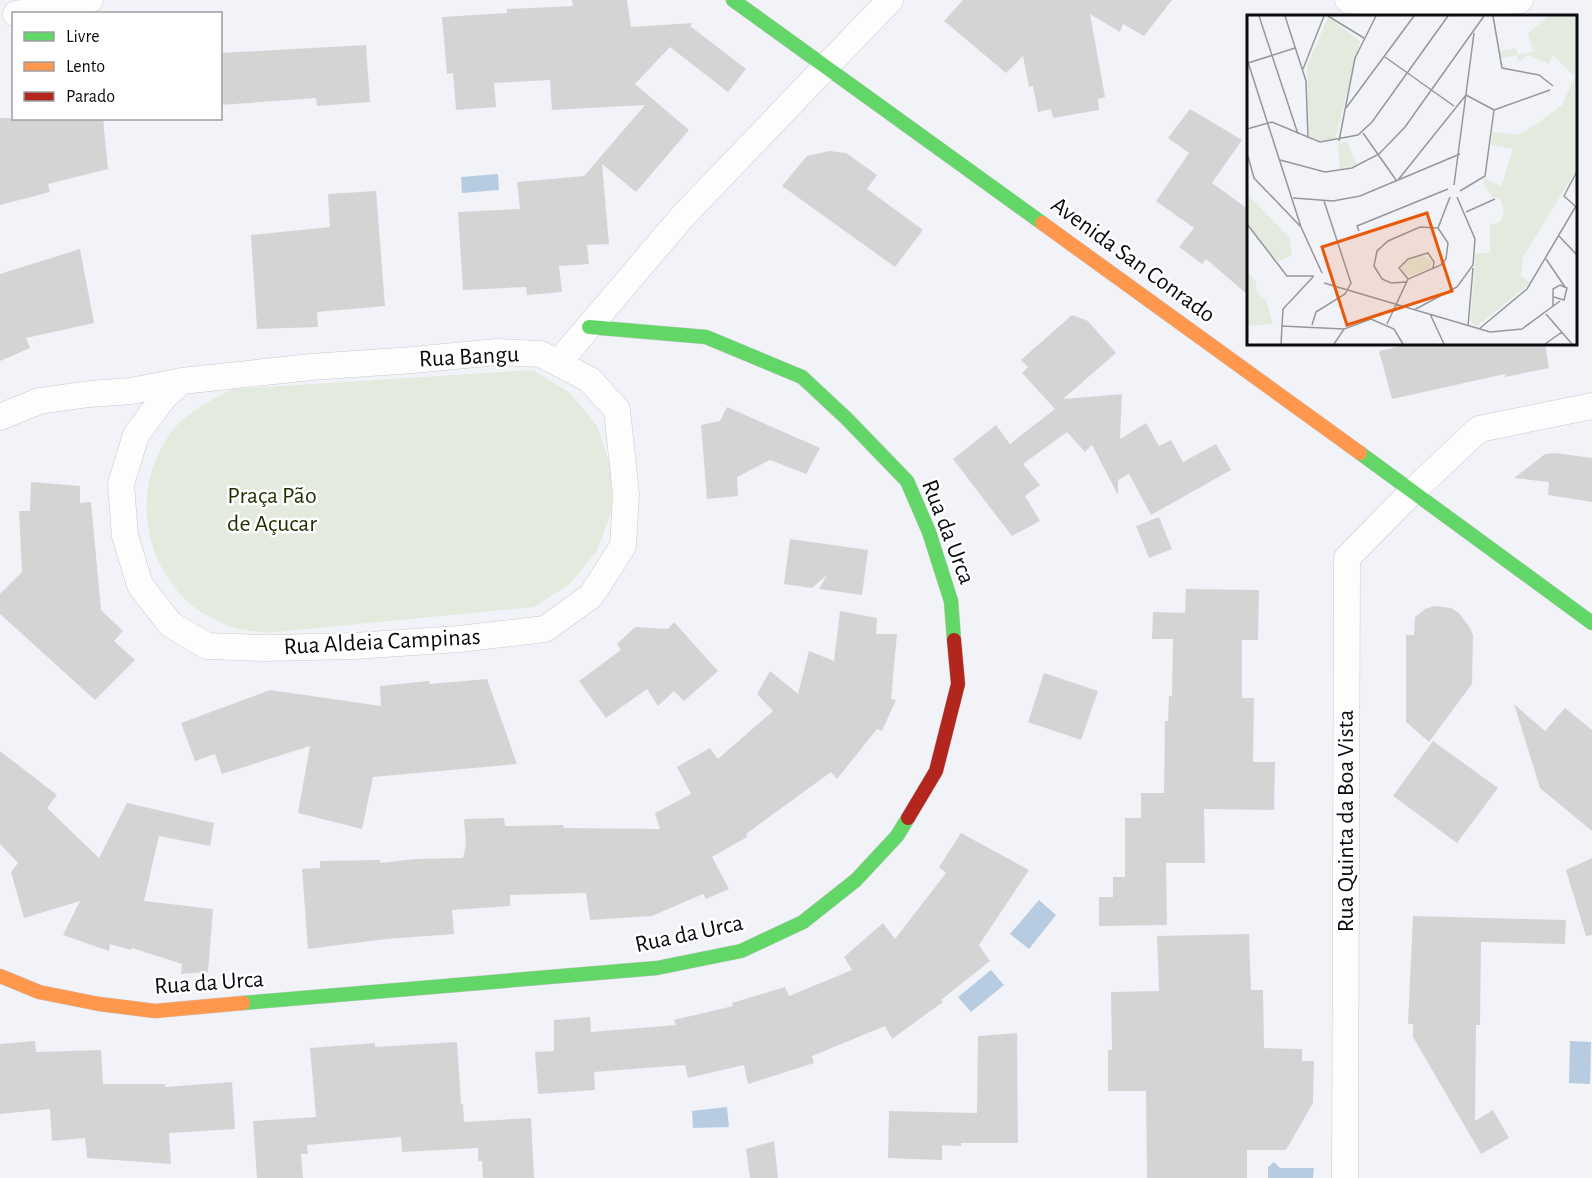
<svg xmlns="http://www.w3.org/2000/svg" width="1592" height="1178" font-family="'Alegreya Sans',sans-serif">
  <rect width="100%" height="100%" fill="#f2f3f8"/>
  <path fill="#e2ebdd" d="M533,370l37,23 27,33 14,41 1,43 -15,41 -27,33 -36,23 -268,26c-12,-2 -28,-3 -40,-8 -10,-5 -23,-11 -32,-18 -52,-42 -63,-120 -24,-173 16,-22 39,-33 63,-45z"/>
  <path fill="#b7cce0" d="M498,174l1,16 -37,3 -1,-16z
    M1039,900l17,15 -27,34 -19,-15z
    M991,970l13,15 -33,27 -13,-15z
    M1570,1041l21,1 -1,42 -21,-1z
    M727,1107l2,20 -36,1 -1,-17z
    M1274,1162l6,6h34l-1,10h-45v-11z"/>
  <path fill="#d5d4d5" d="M572,0h55l4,27 62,-4 -3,3 56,43 -18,23 -58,-45 -35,37 54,46 -53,62 -34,-28 7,80 -22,1 2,19 -30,2 3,26 -35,3 -1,-8 -63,3 -5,-78 62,-3 -3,-27 67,-6 61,-71 -93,5 -2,-30 -56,3 2,24 -40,3 -3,-37 -6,1 -5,-57 65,-4v-4l66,-3z
    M963,0h209l-28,36 -21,-12 -3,8 -30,-18 15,83 -7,2 1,11 -46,8 -2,-9 -13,3 -5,-26 -4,1 -6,-31 -17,17 -62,-52z
    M366,45l4,57 -53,4 -1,-8 -96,7v-52z
    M1190,109l52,31 -30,43 36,26v86l-42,-36 -4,5 -23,-17 15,-19 -38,-27 33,-48 -21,-15z
    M0,118h103l5,51 -60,15 2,8 -50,13z
    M829,151l17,2 31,22 -10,14 56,41 -28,37 -113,-81 25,-30z
    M376,191l9,115 -68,6 1,15 -61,2 -6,-94 79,-8 -2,-33z
    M80,249l14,74 -68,15 4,10 -30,13v-87z
    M1072,315l16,6 28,32 -53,46 59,-5 -2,45 26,-16 13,23 12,-6 12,22 33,-18 15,26 -80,45 -22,-41 -11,6v15l-26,-50 -7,7 -18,-20 -44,32 17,21 -15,11 15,25 -28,15 -59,-77 43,-34 14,19 45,-35 -33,-36 6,-6 -7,-7z
    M1410,344h135l4,24 -44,9v-3l-113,25 -13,-48z
    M727,407l93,41 -14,26 -36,-14 -33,17 1,19 -31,3 -6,-74 19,-4z
    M1555,453l37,5v44l-44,-7 1,-13 -35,-4 31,-24z
    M31,482l49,4v17l11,-1 10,108 22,21 -9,10 21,19 -40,40 -95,-86v-20l22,-22 -3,-61h11z
    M1159,517l13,32 -23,9 -13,-32z
    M790,539l78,11 -6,45 -43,-6 8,-14 -15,13 -28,-4z
    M1186,589l73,1 -1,50h-16v58h12l-1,64h22l-1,48 -70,-1 1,54h-39l1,62 -68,1v-29h14v-20h12v-59h16v-25h23l1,-72h3l1,-25h3l1,-57h-21l1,-27 32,1z
    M1434,606l17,2 8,5 11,15 3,7 -1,49 -43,58 -23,-20v-87h8l1,-18 10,-8z
    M840,611l37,7 -1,16h21l-6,65 5,1 -14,31 -5,-2 -40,50 -6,-7 -85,62 1,3 -35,20 17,32 -23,10 -3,-5 -51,22 -62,4 -4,-27 -76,2v11l-58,4 2,24 -68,5 -78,10 -6,-80 18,-1v-7l60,-1v3l35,-4 48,-1 3,-14 -2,-25 40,-1 1,8 58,-1 1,3 96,1 -5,-16 36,-19 -14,-27 33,-19 8,11 55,-48 -16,-17 13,-23 28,23 11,-43 25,10z
    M674,622l44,49 -34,30 -10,-10 -16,15 -11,-17 -41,29 -27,-37 42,-31 -4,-6 18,-17 33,2z
    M1044,673l54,18 -17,49 -53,-18z
    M487,679l30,85 -144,13 -11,52 -64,-16 12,-67 -88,28 -7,-20 -20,7 -14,-38 89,-33 111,16 -1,-20 49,-5v3z
    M1514,704l31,27 20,-23 27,22v101l-52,-43z
    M1433,741l65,47 -41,55 -64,-47z
    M0,751l57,44 -10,13 52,50 28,-55 87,20 -4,23 -51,-10 -15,65 69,8 -5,63 -27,2 1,-10 -50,-16 -1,2 -21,-6 -1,7 -46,-16 17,-34 -56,17 -13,-46 7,-9 -18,-19z
    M961,833l68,37 -50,75 11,16 -49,39 2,2 -51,37 -7,-13 -73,30 2,7 -66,21 -4,-19 -56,13 -3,-13 -91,7 1,18 -57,4 -3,-42 19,-1v-31l36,-3 1,15 85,-7 -2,-5 59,-14 -1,-3 53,-16 4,9 63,-26 -8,-13 39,-34 12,16 51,-66 -7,-6z
    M1592,858v77l-6,1 -20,-66z
    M1413,916l153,4 -1,24 -84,-2 -1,83h-4l-1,96 18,-11 16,28 -28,16 -68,-117v-13h-5z
    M1249,934l2,56h12l1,58 38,1v12h12l-1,42 -27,47h-39v28h-100l-1,-87h-38v-41h4l-1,-58 48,-1 -2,-55z
    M1017,1033l1,110h-57v3l-19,-1v15l-54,-2 1,-47 88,2 1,-77z
    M35,1041l1,11 65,-2 2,34h62v3l67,-5 3,47 -66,4 2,31 -84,-6 -2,-20 -33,3 -2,-32 -50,5v-70z
    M457,1042l4,62h2l1,18 67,-4 3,60h-51l-1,-17h-4v-13l-76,4 -1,-15 -94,8 1,9h-7l2,24h-46l-4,-57 63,-4 -6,-69 65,-5v4z
    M774,1141l4,37h-28l-4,-29z"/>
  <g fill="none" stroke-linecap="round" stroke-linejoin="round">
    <defs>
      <path id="street" d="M1348,0l82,8 90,-8
        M16,14l74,-14
        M182,381l-18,16 -28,38 -15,49 4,52 15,49 30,39 37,22 58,2 89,-2 105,-7 86,-10 46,-33 32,-50 3,-52 -9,-84 -27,-30 -32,-17
        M0,417l39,-16 50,-7 42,-3 51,-10 129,-14 102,-7 83,-8 45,2 17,9 125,-147 207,-216
        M1345,1178l2,-620 66,-67 66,-62 113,-23"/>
      <path id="fast" d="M733,0l309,223
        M589,327l117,10 96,40 45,42 60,62 22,51 22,69 3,39
        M1360,453l232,170
        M243,1003l414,-35 84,-17 62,-29 53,-42 41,-44 11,-18"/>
      <path id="slow" d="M1042,223l318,230
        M0,976l39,16 60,12 56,7 88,-8"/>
      <path id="jam" d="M908,818l28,-47 22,-87 -4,-44"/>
    </defs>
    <use href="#street" stroke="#c9c9cd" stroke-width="27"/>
    <use href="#fast" stroke="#c9c9cd" stroke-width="15"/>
    <use href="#slow" stroke="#c9c9cd" stroke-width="15"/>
    <use href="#jam" stroke="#c9c9cd" stroke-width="15"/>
    <use href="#street" stroke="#fdfdfe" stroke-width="26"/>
    <use href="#fast" stroke="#63d668" stroke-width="14"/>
    <use href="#slow" stroke="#ff974d" stroke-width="14"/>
    <use href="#jam" stroke="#b3261e" stroke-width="14"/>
  </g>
  <g text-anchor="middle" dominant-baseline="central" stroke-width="5" stroke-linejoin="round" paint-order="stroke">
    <g font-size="24" fill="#0b0c0f" stroke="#fff">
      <text transform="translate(1133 260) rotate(36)">Avenida San Conrado</text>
      <text transform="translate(469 357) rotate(-3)">Rua Bangu</text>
      <text transform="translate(948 532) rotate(69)">Rua da Urca</text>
      <text transform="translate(382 642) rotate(-3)">Rua Aldeia Campinas</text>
      <text transform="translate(1346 821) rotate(-90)">Rua Quinta da Boa Vista</text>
      <text transform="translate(689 934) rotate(-12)">Rua da Urca</text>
      <text transform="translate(209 983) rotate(-4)">Rua da Urca</text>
    </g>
    <g font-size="24" fill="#1c3100" stroke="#fff">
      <text x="272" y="496">Praça Pão<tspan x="272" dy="28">de Açucar</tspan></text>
    </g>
  </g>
  <g transform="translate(1247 15)">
    <rect width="330" height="330" fill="#f2f3f8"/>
    <path d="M302,1h28v153l-54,88 -2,19 9,6 -3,4 -51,41 -6,-7 6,-67h14v-28l10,-3 4,-11 -4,-13 -8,-1 -9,-14 2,-5 16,9 12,-38 -22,-4 2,-13 25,3 17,-10 27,-20 13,-28 -22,-22 -4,9 -21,-9 -9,7 -2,-7 -16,3 -2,-7 17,-3 2,7 15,-3 -5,-19zM81,2l32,24 -25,99 -15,1 -11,-5 -2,-70zM100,126l10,24 -17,4 -2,-25zM0,179l42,43 3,18 -14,7 -31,-37zM174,240l11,6 -1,7 -25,9 -5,-7 3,-8zM0,256l9,11 1,11 9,7 7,24 -26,2z" fill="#e2ebdd"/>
    <path fill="none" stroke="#96979b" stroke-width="1.5" d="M12,1l39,118M38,1l21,65 2,57M81,1l36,22M246,1l9,52 37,7 14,11M138,42l69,49M0,44l54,168 21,46M1,48l47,-15M56,54l21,-53M99,93l68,-92M247,95l56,-20M0,114l25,-7 48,20 38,-7 14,-13 76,-106M116,118l33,47M92,126l16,-83 21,-42M0,138l7,25 47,49M33,145l45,12 27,-4 27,-14 26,-27 79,-111M151,165l68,-85M207,170l20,-152M213,176l25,-15 9,-66 -28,-15M46,183l40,3 27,-5 100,-42M328,191l-11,-10 13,-25M219,197l29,-13M0,209l40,52h27M191,213l12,-31M112,216l-2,-5 91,-37M312,221l18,19M299,244l19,28M161,264l-9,-11 9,-9 20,-6 6,9 -1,6M159,267l-15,1 -9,-4 -8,-13 3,-15 11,-10 32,-14 18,1M77,268l166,49 32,-3 38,-28M306,291v-17l7,-4 7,3 -3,12 -10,-3M167,295l43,-23 16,-22 2,-26 -18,-42M183,299l14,30M299,299l26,30M140,309l21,-45 33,-14 5,-6 2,-16 -10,-15M65,310l4,-13 29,-18 6,-11 -27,-82M34,311l63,3M221,311l5,-58M232,314l48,-40 49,-83M34,329l2,-35 30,-32M87,329l10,-15 27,-10 23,10 9,15M298,329l17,-12"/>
    <path fill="#e8590c" fill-opacity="0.15" stroke="#e8590c" stroke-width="3" d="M180,198l25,78 -105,34 -25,-78z"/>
    <rect width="330" height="330" fill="none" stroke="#0b0c0f" stroke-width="3"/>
  </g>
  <rect x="12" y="12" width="210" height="108" fill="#ffffff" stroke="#9d9e9f" stroke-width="1.5"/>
  <rect x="24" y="32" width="30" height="9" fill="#63d668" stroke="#9d9e9f" stroke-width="1.5"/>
  <text x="66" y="42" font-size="18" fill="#0b0c0f">Livre</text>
  <rect x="24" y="62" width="30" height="9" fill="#ff974d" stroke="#9d9e9f" stroke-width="1.5"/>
  <text x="66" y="72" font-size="18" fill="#0b0c0f">Lento</text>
  <rect x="24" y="92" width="30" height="9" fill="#b3261e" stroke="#9d9e9f" stroke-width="1.5"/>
  <text x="66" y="102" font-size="18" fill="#0b0c0f">Parado</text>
</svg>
